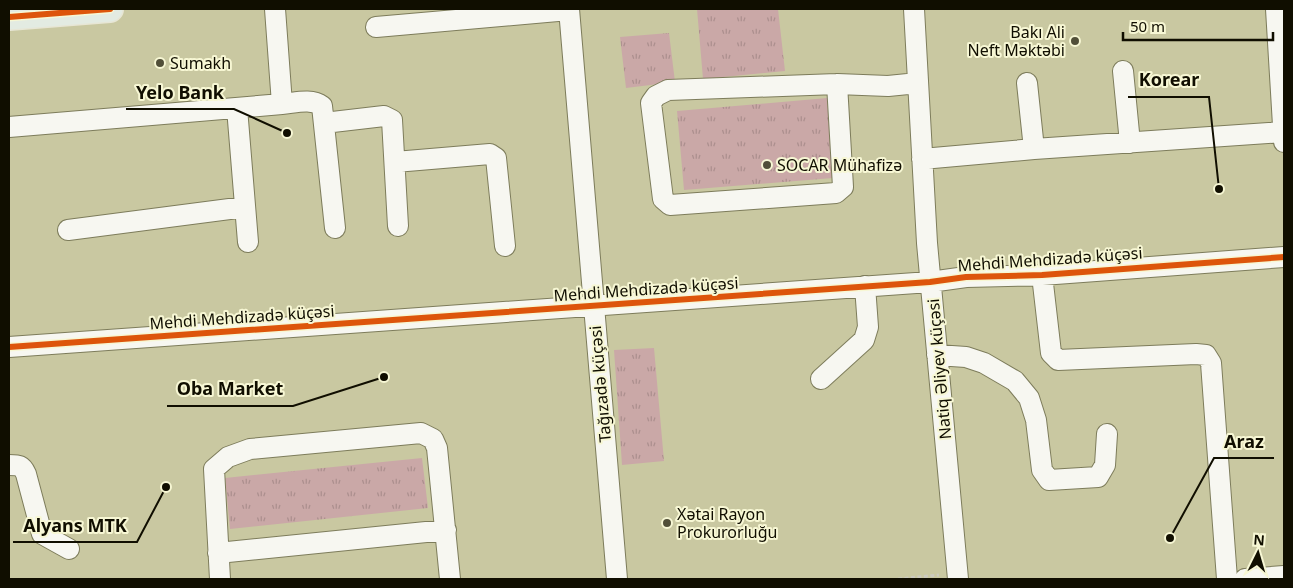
<svg xmlns="http://www.w3.org/2000/svg" width="1293" height="588" font-family="'Noto Sans',sans-serif">
  <defs>
    <pattern id="grass-tufts" width="24" height="20" patternUnits="userSpaceOnUse" patternTransform="scale(1.25)"><rect width="24" height="20" fill="#caa8a7"/><path d="M3 7l-1-3M5 7V3M7 7l1-3M15 17l-1-3M17 17v-4M19 17l1-3" fill="none" stroke="#ac8f8e"/></pattern>
  </defs>
  <rect width="100%" height="100%" fill="#c9c8a1"/>
  <path fill="url(#grass-tufts)" d="M697,9h81l7,62 -82,8z
    M669,33l6,49 -49,6 -6,-51z
    M827,98l6,80 -149,12 -7,-79z
    M654,348l10,113 -42,4 -8,-115z
    M422,458l6,50 -198,21 -5,-51z"/>
  <g fill="none" stroke-linecap="round" stroke-linejoin="round">
    <defs>
      <path id="minor" d="M275,9l7,95c13,-1 29,-6 40,2l13,122
        M569,9l48,570
        M914,9l13,234 31,336
        M1276,9l8,133
        M376,27l193,-17
        M1123,71l7,72
        M1027,83l7,66 249,-17
        M837,84l6,103 -7,6 -166,12 -7,-6 -12,-96 5,-7 12,-6 169,-6 51,2 30,-3
        M237,108l11,134
        M324,123l60,-7 8,4 6,106
        M9,127l273,-23
        M922,159l112,-10
        M395,162l95,-8 6,4 9,88
        M68,230l177,-23
        M1042,275l9,78 7,7 138,-6 10,1 5,8 16,216
        M9,347l921,-65 36,-5 76,-2 242,-18
        M937,355l29,2 18,6 31,18 14,17 7,22 6,50 7,10 49,-3 7,-12 2,-31
        M821,379l43,-39 4,-13 -3,-41
        M9,465c10,0 13,0 17,9l16,60 27,15
        M218,553l228,-23
        M220,579l-6,-110 14,-12 22,-8 171,-16 12,6 4,9 13,131
        M1245,579l39,-3"/>
      <path id="major" d="M9,17l101,-8"/>
    </defs>
    <use href="#minor" stroke="#7d7c5b" stroke-width="22"/>
    <use href="#major" stroke="#e7e6d5" stroke-width="28"/>
    <path stroke="#cbcabe" stroke-width="3" stroke-dasharray="4 2.5" stroke-linecap="butt" d="M898,579l41,-4"/>
    <use href="#minor" stroke="#f7f7f1" stroke-width="20"/>
    <use href="#major" stroke="#e3ebe2" stroke-width="25"/>
    <defs>
      <path id="cycleway" d="M9,17l101,-8
        M9,347l921,-65 36,-5 76,-2 242,-18"/>
    </defs>
    <use href="#cycleway" stroke="#f7f7d4" stroke-width="9"/>
    <use href="#cycleway" stroke="#dd550b" stroke-width="6"/>
  </g>
  <g fill="#514f38" stroke="#f7f7d4" stroke-width="2">
    <circle cx="1075" cy="41" r="5"/>
    <circle cx="160" cy="63" r="5"/>
    <circle cx="767" cy="165" r="5"/>
    <circle cx="667" cy="523" r="5"/>
  </g>
  <g text-anchor="middle" dominant-baseline="central" stroke-width="4" stroke-linejoin="round" paint-order="stroke">
    <g font-size="16" fill="#100e00" stroke="#f7f7d4" text-anchor="start">
      <text x="1065" y="32" text-anchor="end">Bakı Ali<tspan x="1065" dy="18">Neft Məktəbi</tspan></text>
      <text x="170" y="63">Sumakh</text>
      <text x="777" y="165">SOCAR Mühafizə</text>
      <text x="677" y="514">Xətai Rayon<tspan x="677" dy="18">Prokurorluğu</tspan></text>
    </g>
    <g font-size="16" fill="#100e00" stroke="#f7f7d4">
      <text transform="translate(1050 259) rotate(-4)">Mehdi Mehdizadə küçəsi</text>
      <text transform="translate(646 289) rotate(-4)">Mehdi Mehdizadə küçəsi</text>
      <text transform="translate(242 317) rotate(-4)">Mehdi Mehdizadə küçəsi</text>
      <text transform="translate(939 369) rotate(-95)">Natiq Əliyev küçəsi</text>
      <text transform="translate(600 384) rotate(-95)">Tağızadə küçəsi</text>
    </g>
  </g>
  <path fill="none" stroke="#100e00" stroke-width="2" d="M1219 189L1209 97H1128M287 133L234 109H126M384 377L293 406H167M1170 538L1214 458H1274M166 487L137 542H13"/>
  <g fill="#100e00" stroke="#f7f7d4" stroke-width="2">
    <circle cx="1219" cy="189" r="5"/>
    <circle cx="287" cy="133" r="5"/>
    <circle cx="384" cy="377" r="5"/>
    <circle cx="1170" cy="538" r="5"/>
    <circle cx="166" cy="487" r="5"/>
  </g>
  <g font-size="18" text-anchor="middle" font-weight="bold" fill="#100e00" stroke="#f7f7d4" stroke-width="4" stroke-linejoin="round" paint-order="stroke">
    <text x="1169" y="86">Korear</text>
    <text x="180" y="99">Yelo Bank</text>
    <text x="230" y="395">Oba Market</text>
    <text x="1244" y="448">Araz</text>
    <text x="75" y="532">Alyans MTK</text>
  </g>
  <rect width="1293" height="588" fill="none" stroke="#100e00" stroke-width="20"/>
  <g transform="translate(1258 553) rotate(5)" stroke="#f7f7d4" stroke-width="4" paint-order="stroke">
  <path d="M0-4L9 19L0 12L-9 19Z" fill="#100e00"/>
  <text y="-8" font-size="14" font-weight="bold" text-anchor="middle" fill="#100e00">N</text>
  </g>
  <path d="M1123 32v8h150v-8" fill="none" stroke="#100e00" stroke-width="2.5"/>
  <text x="1130" y="32" font-size="15" fill="#100e00" stroke="#f7f7d4" stroke-width="4" paint-order="stroke">50 m</text>
</svg>
